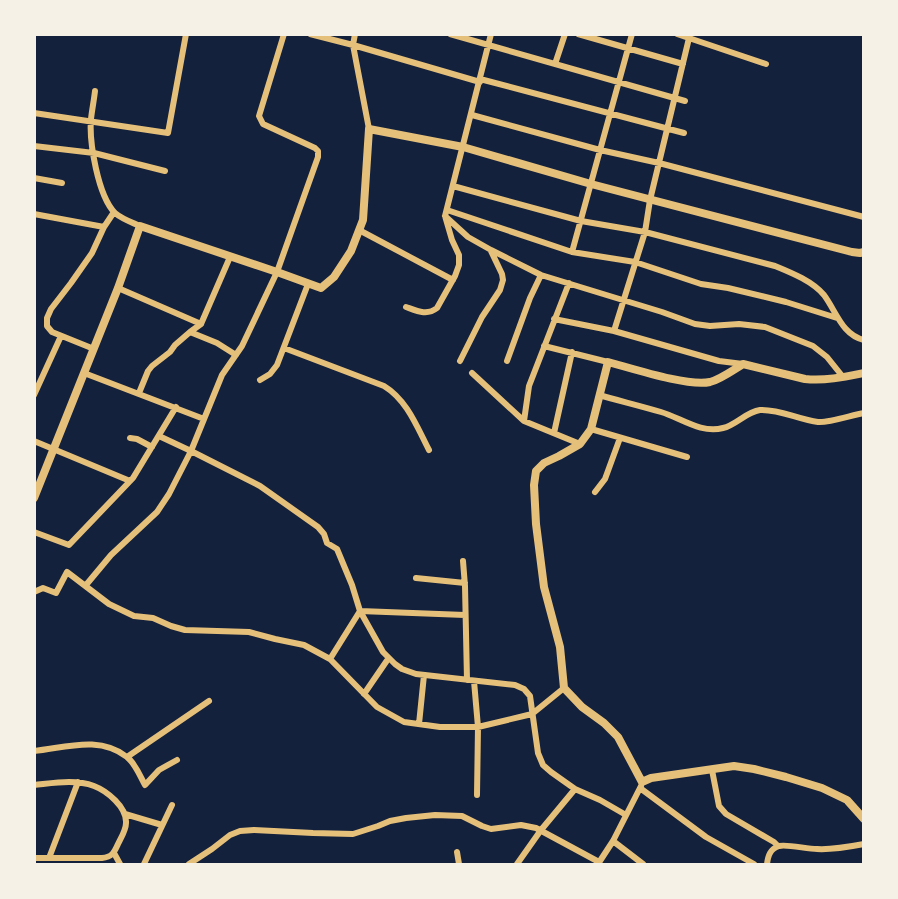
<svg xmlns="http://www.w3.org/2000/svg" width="898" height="899" font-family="'Exo 2',sans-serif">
  <rect width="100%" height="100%" fill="#14213d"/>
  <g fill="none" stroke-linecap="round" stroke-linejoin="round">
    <path stroke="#e5c07b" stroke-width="6" d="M310,34l43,11 127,37
      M355,34l-2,11 16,84
      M450,34l235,67
      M578,34l105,30
      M677,34l89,30
      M555,64l10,-30
      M480,79l204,54
      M95,91c-1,9 -3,19 -4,28 -2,23 7,77 24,94 7,6 16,9 25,13
      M34,113l134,20 18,-99
      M472,115l128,35 59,13 205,54
      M34,146l60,7 71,18
      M34,178l28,5
      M453,186l128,35 64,11 130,34c17,7 37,15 49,29 12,16 18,40 40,45
      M447,210l125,42 63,10 66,22 27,4 58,14 51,16
      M34,214l70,13
      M445,216l23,21 23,13 50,25 121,37 33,12 15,2 29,-2 26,3 48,19 14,11 16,20
      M359,230l94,50
      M572,252l60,-218
      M118,288l83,36 29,-67
      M406,307c11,4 21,9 31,1l18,-32 4,-11v-10l-7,-15 -7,-24 46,-182
      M554,319l60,12 105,30 24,3
      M614,331l31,-99 5,-32 40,-166
      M190,332l27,11 19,12
      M544,346l64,16
      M284,348l100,38c23,14 33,41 45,64
      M94,349l-42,-17 -5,-6v-8l4,-9 20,-26 21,-30 12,-26 10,-15
      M460,361l22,-44 18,-27 3,-10 -1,-6 -11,-23
      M507,361l23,-63 11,-23
      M84,373l120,46
      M472,373l52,48 56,23
      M260,380l10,-6 7,-9 31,-81
      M139,393l9,-22 4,-5 18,-14 5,-7 15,-13 11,-8
      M34,395l27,-59
      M599,395c21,6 42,11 62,17 20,6 40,22 62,16 13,-3 23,-16 37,-18 20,-1 39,10 58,12 11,1 34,-7 46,-9
      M524,421l5,-35 40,-103
      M591,429l96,28
      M554,433l18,-81
      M159,436l32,15 69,35 58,41 6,7 3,9 10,6 15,36 8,26 23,41 12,12 7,5 14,5 99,11 9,4 6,7 8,57 5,12 8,7 24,17 25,11 26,15
      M130,438l7,1 15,8
      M34,441l96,40
      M595,492l10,-13 15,-41
      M34,532l35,13 64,-67 43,-71
      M463,561l2,25 2,94
      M416,578l49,5
      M86,585l25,-30 46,-43 12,-18 22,-43 31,-76 20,-29 35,-74 41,-115v-6l-3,-3 -52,-24 -4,-8 25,-82
      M34,592l9,-4 13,5 11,-21 42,32 25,12 19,2 18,8 14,4 64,2 26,7 29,6 26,14 47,48 27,15 36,5h38l54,-13 32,-26
      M360,611l105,4
      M330,659l30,-48
      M474,681l4,46 -1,68
      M364,694l24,-35
      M419,724l5,-49
      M34,751c31,-3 65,-16 93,6 8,6 13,19 18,28l14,-15 18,-10
      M127,757l82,-56
      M712,770l7,36 7,8 48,28 4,4
      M34,785c20,-2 41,-6 60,1 13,5 33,21 32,37 0,7 -5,15 -8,21 -4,9 -6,13 -16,14h-68
      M640,788l66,49 48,27
      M125,814l37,11
      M613,841l30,23
      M457,852l2,12
      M114,853l6,11
      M49,858l29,-76
      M144,864l28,-59
      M189,864l23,-15 18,-14 10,-4 14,-1 59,3 40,1 25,-8 12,-5 16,-3 29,-3 27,1 20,10 9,3 30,-4 15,3 63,34
      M517,864l24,-34 34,-41
      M598,864l15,-23 28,-55
      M767,864c1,-8 3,-15 12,-18 8,-2 28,3 38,3 15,1 31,-2 47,-5"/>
    <path stroke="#e5c07b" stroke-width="8" d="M864,373c-20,4 -39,8 -59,6l-62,-15c-10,6 -22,15 -33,18 -22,5 -79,-14 -102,-20l-17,67 -11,15 -21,12 -15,7 -8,8 -2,14 2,39 8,63 16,60 4,41 18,19 22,16 14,14 24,45 9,-4 83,-12 20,3 32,8 36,11 25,12 17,19
      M34,498l84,-210 22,-62 137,46 44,16 13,-11 17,-26 12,-31 6,-91 94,18 128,37 261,68 8,1 4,-1"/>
  </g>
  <rect width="898" height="899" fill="none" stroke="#f6f1e7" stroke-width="72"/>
</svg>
